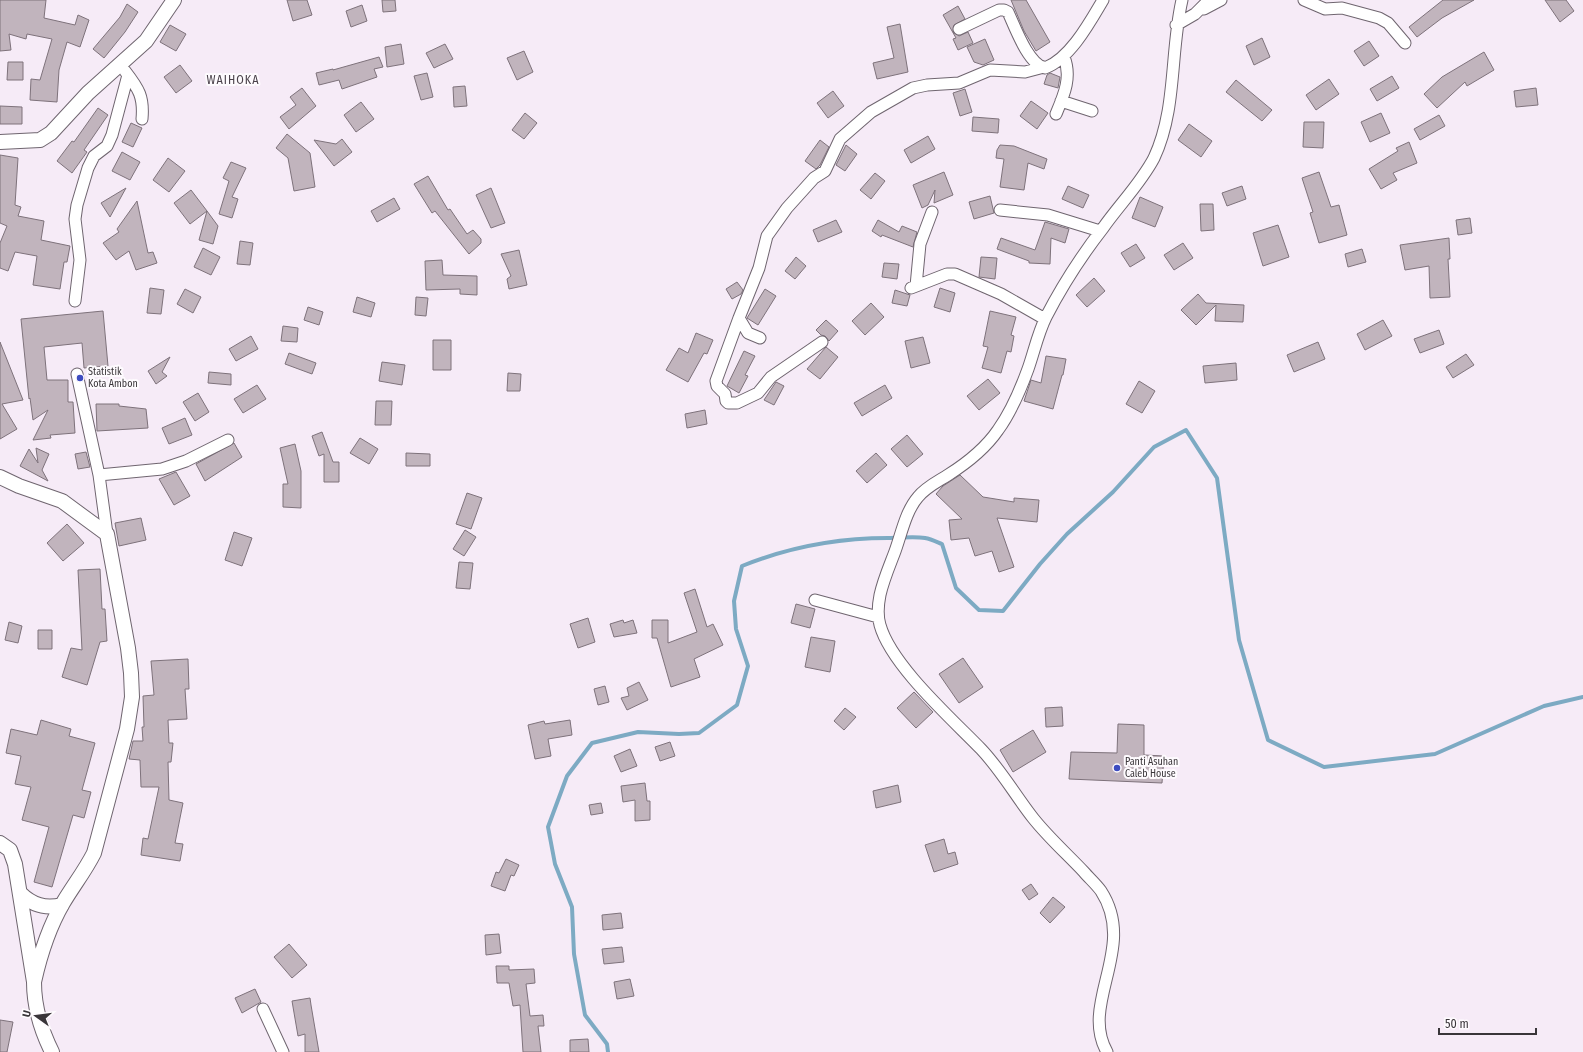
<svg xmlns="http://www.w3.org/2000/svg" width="1583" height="1052" font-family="'Fira Sans Condensed',sans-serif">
  <rect width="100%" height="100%" fill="#f6ebf7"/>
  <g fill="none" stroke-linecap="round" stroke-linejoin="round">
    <path stroke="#7daac3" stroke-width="4" d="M608,1052l-1,-8 -22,-29 -11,-61 -2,-47 -17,-43 -7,-37 19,-51 25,-33 46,-11 41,2 20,-1 38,-28 11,-39 -12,-37 -2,-28 8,-35c47,-19 95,-28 146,-28 12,0 26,-2 37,0 6,1 12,4 17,6l14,44 23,22 24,1 37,-47 27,-30 46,-42 41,-45 32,-17 31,48 22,162 29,100 56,27 111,-13 109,-48 39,-9"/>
  </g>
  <path fill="#c1b4bd" stroke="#7e727b" d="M0,0h46l-2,18 31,7 3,-10 11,5 -9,27 -13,-5 -8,28 -2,32 -27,-2 1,-21 9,1 12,-41 -25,-5 -1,5 -17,-5 2,16 -11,1z
    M287,0h20l5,15 -19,6z
    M382,0h13l1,11 -13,1z
    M1011,0h15l24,42 -14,9 -12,-20z
    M1443,0h31l-32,18 -25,19 -8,-10z
    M1545,0h21l8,11 -14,11z
    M127,4l11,8 -13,20 -21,26 -11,-9 27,-32z
    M362,5l5,16 -16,6 -5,-16z
    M958,6l7,13 -11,6 -1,7 6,4 9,-4 5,11 -15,7 -5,-11 3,-1 -13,-23z
    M900,24l8,48 -31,7 -4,-16 21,-5 -7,-31z
    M170,25l16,9 -10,17 -16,-9z
    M1262,38l8,19 -16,8 -8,-19z
    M985,39l9,21 -11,5 -9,-3 -7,-15z
    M1369,41l10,15 -15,10 -10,-15z
    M401,44l3,20 -17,3 -2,-20z
    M445,44l8,15 -19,9 -8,-15z
    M524,51l9,21 -16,8 -10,-22z
    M1484,52l10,18 -27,16 -2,-4 -28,26 -13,-14 18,-17z
    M379,57l4,10 -9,2 3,8 -35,12 -3,-9 -20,5 -3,-12 17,-4v1z
    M8,62h15v18h-16z
    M180,65l12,16 -16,12 -12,-16z
    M427,73l6,24 -12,3 -7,-24z
    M1050,73l10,4 -2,11 -14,-4 3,-9z
    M1392,76l7,12 -22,13 -7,-12z
    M1329,79l10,15 -23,16 -10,-15z
    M1236,80l36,30 -10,11 -36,-29z
    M465,86l2,20 -13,1 -1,-20z
    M302,88l14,18 -27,23 -9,-12 16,-12 -6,-8z
    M1536,88l2,17 -22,2 -2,-16z
    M965,89l7,23 -12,4 -7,-23z
    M833,91l11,15 -16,12 -11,-15z
    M1031,101l17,12 -11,16 -17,-13z
    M361,102l13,17 -18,13 -12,-17z
    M0,106l22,1v17h-22z
    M98,108l10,7 -24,35 3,2 -15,21 -15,-12 15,-20 2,1z
    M525,113l12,10 -13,16 -12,-9z
    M1381,113l9,20 -20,9 -9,-20z
    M1439,115l6,11 -25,14 -6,-11z
    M973,117l26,2 -1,14 -26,-2z
    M1304,122h20l-1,26 -20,-1z
    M131,123l11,5 -9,19 -11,-5z
    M1189,124l23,17 -11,16 -23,-17z
    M287,134l23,19 5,34 -21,4 -6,-33 -12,-10z
    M928,136l7,13 -24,14 -7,-13z
    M342,139l10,13 -18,14 -20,-26 22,4z
    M820,140l9,7 -9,18 -4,4 -11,-8z
    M1409,142l8,21 -24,10 4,7 -16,9 -12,-20 29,-18 -2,-3z
    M846,145l11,9 -12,17 -9,-6z
    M1000,145l14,1 33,13 -3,10 -16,-6 -4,27 -24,-3 4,-28 -8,-1 1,-8z
    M122,152l18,10 -10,18 -18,-9z
    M0,155l18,3 -3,47 6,2 -3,9 26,5 -3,19 29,6 -3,16h-3l-4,27 -27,-4 4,-29 -22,-4 -7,19 -8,-3v-25l7,-17 -7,-3z
    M168,158l17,13 -16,21 -16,-12z
    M231,162l15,6 -14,29 6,2 -6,19 -13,-4 10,-33 -6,-3z
    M944,172l9,23 -19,8 1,-13 -7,15 -6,3 -9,-23z
    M1319,172l12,35 8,-2 8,30 -28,8 -9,-30 3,-1 -11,-34z
    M875,173l10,8 -14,18 -11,-9z
    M428,176l20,34 2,-1 17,25 6,-4 8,9v4l-12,11 -34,-43 -3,2 -18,-29z
    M1068,186l21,9 -6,13 -21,-9z
    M1242,186l4,13 -19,7 -5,-13z
    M126,188l-16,29 -9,-14z
    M491,188l14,35 -14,5 -15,-33z
    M191,190l16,21 -17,13 -16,-21z
    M990,196l4,17 -20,6 -5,-17z
    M1140,197l23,10 -8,20 -23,-9z
    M394,198l6,11 -23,13 -6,-11z
    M137,201l11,52 5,-1 4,11 -21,7 -7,-19 -13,9 -13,-17 16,-11 -2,-3z
    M1200,204h13l1,26 -13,1z
    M207,211l11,15 -5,18 -14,-4z
    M1470,218l2,15 -14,2 -2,-15z
    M836,220l6,12 -24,10 -5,-12z
    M878,220l21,12 3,-6 15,6 -4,15 -31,-12 -1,2 -9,-6z
    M1045,222l24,7 -4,14 -14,-5 -1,26 -21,-1v-2l-32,-12 4,-11 34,12z
    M1278,225l11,32 -26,9 -10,-33z
    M1449,238l1,21h-2l2,38 -20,1 -1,-32 -24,4 -5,-25z
    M240,241l13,2 -3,22 -13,-1z
    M1183,243l10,15 -19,12 -10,-15z
    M1136,244l9,14 -15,9 -9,-14z
    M203,248l17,9 -9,18 -17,-8z
    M1362,249l4,13 -18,5 -3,-13z
    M519,250l8,35 -18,4 -2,-10 4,-3 -10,-22z
    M796,257l10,9 -11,13 -10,-8z
    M981,257l16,1 -2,21 -16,-2z
    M442,260l1,15 34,1v19l-17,-1v-5l-34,1 -1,-29z
    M884,263l15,1 -2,15 -15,-2z
    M1094,278l11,13 -18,16 -11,-12z
    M737,282l6,8 -2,4 -9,5 -6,-10z
    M150,288l14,2 -3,24 -14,-1z
    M940,288l15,5 -5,19 -16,-5z
    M185,289l16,8 -8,16 -16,-9z
    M765,289l11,7 -18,29 -11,-7z
    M895,290l15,5 -3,11 -15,-3z
    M1198,294l8,9 38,2 -1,17 -28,-1 1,-16 -20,20 -15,-15z
    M357,297l18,6 -4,14 -18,-5z
    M416,297l12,1 -2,18 -11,-1z
    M871,303l13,14 -19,18 -13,-14z
    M308,307l15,5 -4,13 -15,-5z
    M103,311l5,55 -24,2 -2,-25 -38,4 3,33h21v22h5l2,31 -25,2 1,3 -18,2 15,-30 -15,10 -3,-22 -1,1 -8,-80z
    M990,311l26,6 -5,18 3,1 -3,16 -4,-1 -6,22 -19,-5 6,-21 -5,-1z
    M826,320l12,11 -9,10 -4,-5 -4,-1 -5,-5z
    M1383,320l9,16 -27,14 -8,-16z
    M283,326l15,2 -1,14 -16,-1z
    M1439,330l5,14 -24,9 -6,-14z
    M696,333l17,7 -6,14 -3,-1 -16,29 -22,-12 13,-22 9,5z
    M251,336l7,13 -22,12 -7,-12z
    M923,337l7,26 -19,5 -6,-27z
    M433,340h18v30h-18z
    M0,342l23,58 -21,4 15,25 -17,10z
    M1318,342l7,17 -31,13 -7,-17z
    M826,347l12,10 -18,22 -13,-10z
    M744,351l11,5 -10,19 3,1 -9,17 -12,-7z
    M289,353l27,10 -4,11 -27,-10z
    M1466,354l8,11 -21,13 -7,-11z
    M1046,356l20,3 -3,16h-1l-9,34 -29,-8 7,-21 10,3z
    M170,357l-8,15 5,4 -11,8 -8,-13z
    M382,362l23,3 -3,20 -23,-4z
    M1236,363l1,17 -32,3 -2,-17z
    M209,372l22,2v11l-23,-2z
    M508,373l13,1 -1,17h-13z
    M988,379l12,14 -21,17 -12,-14z
    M1139,381l16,10 -13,22 -16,-9z
    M776,382l8,4 -10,19 -10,-5z
    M257,385l9,14 -23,14 -9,-14z
    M885,385l7,13 -30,18 -8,-13z
    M198,393l11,19 -14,9 -12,-19z
    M376,401h16l-1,24h-16z
    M96,404h23v2l27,3 2,19 -51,3z
    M705,410l2,14 -20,4 -2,-14z
    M185,418l7,17 -23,9 -7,-16z
    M322,432l11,30h6v20h-15v-28l-5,2 -7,-20z
    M907,435l16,19 -16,13 -16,-18z
    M360,438l18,11 -9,15 -19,-11z
    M234,443l8,14 -37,24 -9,-17z
    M295,444l6,27v37l-18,-1v-23h5l-8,-36z
    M36,448l13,6 -7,16 6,11 -28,-15 9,-17 9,14z
    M86,452l4,15 -12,2 -3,-15z
    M406,453l24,1v12h-24z
    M876,453l11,12 -20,18 -11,-12z
    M176,472l14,24 -16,9 -15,-26z
    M960,475l23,22 31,5v-4l25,2 -2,22 -40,-4 17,49 -15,5 -7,-21 -17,5 -6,-18 -18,2 -2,-20 13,-1 -26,-25 7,-8z
    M467,493l15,5 -11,31 -15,-5z
    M141,518l5,22 -27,6 -4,-23z
    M67,524l17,19 -21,18 -16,-18z
    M465,530l11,7 -12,19 -11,-7z
    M234,532l18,6 -10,28 -17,-6z
    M459,562l14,1 -3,26 -14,-1z
    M100,569l2,40h3l2,32 -7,1 -13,43 -25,-8 9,-29 11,2 -4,-80z
    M695,589l12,38 6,-3 10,21 -29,14 6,18 -29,10 -14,-49h-5v-18h16v23l29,-11 -13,-39z
    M796,604l19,5 -5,19 -19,-5z
    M588,618l7,24 -17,6 -8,-24z
    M623,620l1,3 9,-3 4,13 -23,4 -4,-13z
    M9,622l13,4 -4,17 -13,-3z
    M38,630h14v19h-14z
    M811,637l24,4 -5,31 -25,-5z
    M963,658l20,29 -24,16 -20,-29z
    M188,659l1,30h-4l2,30 -19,1 1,23h4l-2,19h-3l1,38 14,3 -8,40 8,1 -3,17 -39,-6 2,-17 5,1 11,-52h-18l-1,-27 -11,-1 4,-18h10l-1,-14h2l-1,-31 11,-1 -3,-34z
    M639,682l9,18 -21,10 -6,-12 8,-2 -2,-8z
    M605,686l4,16 -11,3 -4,-16z
    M914,692l19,20 -17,16 -19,-20z
    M1062,707l1,19 -17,1 -1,-19z
    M845,708l11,9 -12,13 -10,-9z
    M41,720l30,9 -2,7 26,7 -13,47 9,2 -7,26 -11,-3 -21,72 -18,-5 15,-55 -27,-7 9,-33 -16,-3 6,-28 -15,-3 5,-24 26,6z
    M570,720l2,15 -24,4 3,17 -16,3 -7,-34 16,-4 1,3z
    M1118,724l26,1v30l20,1 -2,27 -93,-4 2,-27 46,1z
    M1033,730l13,22 -33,20 -13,-22z
    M670,742l5,14 -15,5 -5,-14z
    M630,749l7,17 -16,6 -7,-16z
    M645,783l2,18h3v19l-15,1v-21l-12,2 -2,-16z
    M898,785l3,17 -25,6 -3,-17z
    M601,803l2,10 -12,2 -2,-10z
    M944,839l4,15 7,-2 3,12 -24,8 -9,-27z
    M506,859l13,6 -5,11 -3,-1 -6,16 -14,-5 5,-14 3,1z
    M1031,884l7,10 -9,6 -7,-10z
    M1053,897l12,10 -15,16 -10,-10z
    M621,913l2,15 -20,2 -1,-15z
    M499,934l2,19 -15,2 -1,-20z
    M289,944l18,21 -15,13 -18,-21z
    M622,947l2,15 -20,2 -2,-15z
    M496,966h13v4l25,-1 1,14 -9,1 4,32 13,-1 1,11h-6l3,26h-18l-3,-47 -7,1 -4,-23h-12z
    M630,979l4,17 -17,3 -3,-17z
    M255,989l6,13 -19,11 -7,-15z
    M310,998l1,7 8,47h-14v-18l-7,2 -6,-35z
    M0,1020l13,2 -6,30h-7z
    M588,1039l1,13h-19v-12z"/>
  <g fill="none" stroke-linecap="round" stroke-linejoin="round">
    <defs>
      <path id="minor" d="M1304,0l21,9 17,-1 37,10 9,5 17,20
        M1204,9l17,-9
        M1176,25l19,-11 14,-14
        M959,29l40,-19h5l4,2c7,15 20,52 37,56 25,-9 45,-46 58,-68
        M125,71c14,18 19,26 17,48
        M1061,101l31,10
        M1056,114c8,-19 16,-37 8,-57
        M1000,210l48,5 52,16
        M916,286l4,-42 12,-32
        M911,288l36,-14h8l46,20 44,25
        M75,301l5,-41 -5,-41 2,-14 11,-37 6,-12 13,-10 5,-11 16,-60
        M739,318l9,15 12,5
        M822,342l-51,35 -13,16 -21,10h-9l-2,-2 -1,-7 -8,-8 -1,-5 23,-63 20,-50 8,-32 20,-28 27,-30 11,-7 15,-32 31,-27 42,-24 14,-3 32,-2 31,-13 35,2 19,-5
        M77,374l22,101 8,59
        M99,475l63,-6 24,-8 42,-21
        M815,600l63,17
        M263,1009l20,43
        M1107,1052c-28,-49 31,-104 -6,-161 -5,-7 -12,-13 -17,-19 -17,-18 -36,-35 -51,-54 -18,-23 -32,-48 -52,-69 -29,-30 -90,-84 -101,-124 -3,-10 -2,-20 0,-30 3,-14 9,-28 14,-41 7,-18 11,-42 24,-57 8,-10 19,-15 30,-22 19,-12 37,-26 50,-45 13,-18 22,-39 30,-61 6,-17 10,-36 18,-52 16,-31 36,-62 57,-89 16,-23 38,-45 51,-70 23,-49 16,-106 28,-158"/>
      <path id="tertiary" d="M0,142l40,-2 11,-7 37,-40 58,-52 28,-41
        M0,477l19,9 43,15 45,33 21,114 3,25 1,24 -5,32 -33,124c-9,18 -21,33 -31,50 -14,24 -23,52 -29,79
        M0,843l10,7 5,14 19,118c0,25 7,48 18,70
        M20,893c12,12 25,16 42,12"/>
    </defs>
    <use href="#minor" stroke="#6f656f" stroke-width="13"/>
    <use href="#tertiary" stroke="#6f656f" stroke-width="16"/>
    <use href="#minor" stroke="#fff" stroke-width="11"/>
    <use href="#tertiary" stroke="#fff" stroke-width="14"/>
  </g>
  <g fill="#3d4cc0" stroke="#fefbfe" stroke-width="1.5">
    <circle cx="80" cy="378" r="4"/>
    <circle cx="1117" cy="768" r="4"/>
  </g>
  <g text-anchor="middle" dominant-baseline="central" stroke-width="4" stroke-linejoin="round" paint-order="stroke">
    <g font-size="10" fill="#393539" stroke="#fefbfe" text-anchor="start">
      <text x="88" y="372">Statistik<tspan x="88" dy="12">Kota Ambon</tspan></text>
      <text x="1125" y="762">Panti Asuhan<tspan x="1125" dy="12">Caleb House</tspan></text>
    </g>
    <g font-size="12" letter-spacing="1" fill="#4a414a" stroke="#fefbfe">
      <text x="233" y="80">WAIHOKA</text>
    </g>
  </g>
  <g transform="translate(36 1016) rotate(284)" stroke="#fefbfe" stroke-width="3" paint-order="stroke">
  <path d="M0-3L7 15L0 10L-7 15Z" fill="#393539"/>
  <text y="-6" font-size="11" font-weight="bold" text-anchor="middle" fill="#393539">U</text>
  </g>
  <path d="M1439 1028v6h97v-6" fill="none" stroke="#393539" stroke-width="2"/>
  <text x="1445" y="1028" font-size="12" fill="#393539" stroke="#fefbfe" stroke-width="3" paint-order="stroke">50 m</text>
</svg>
